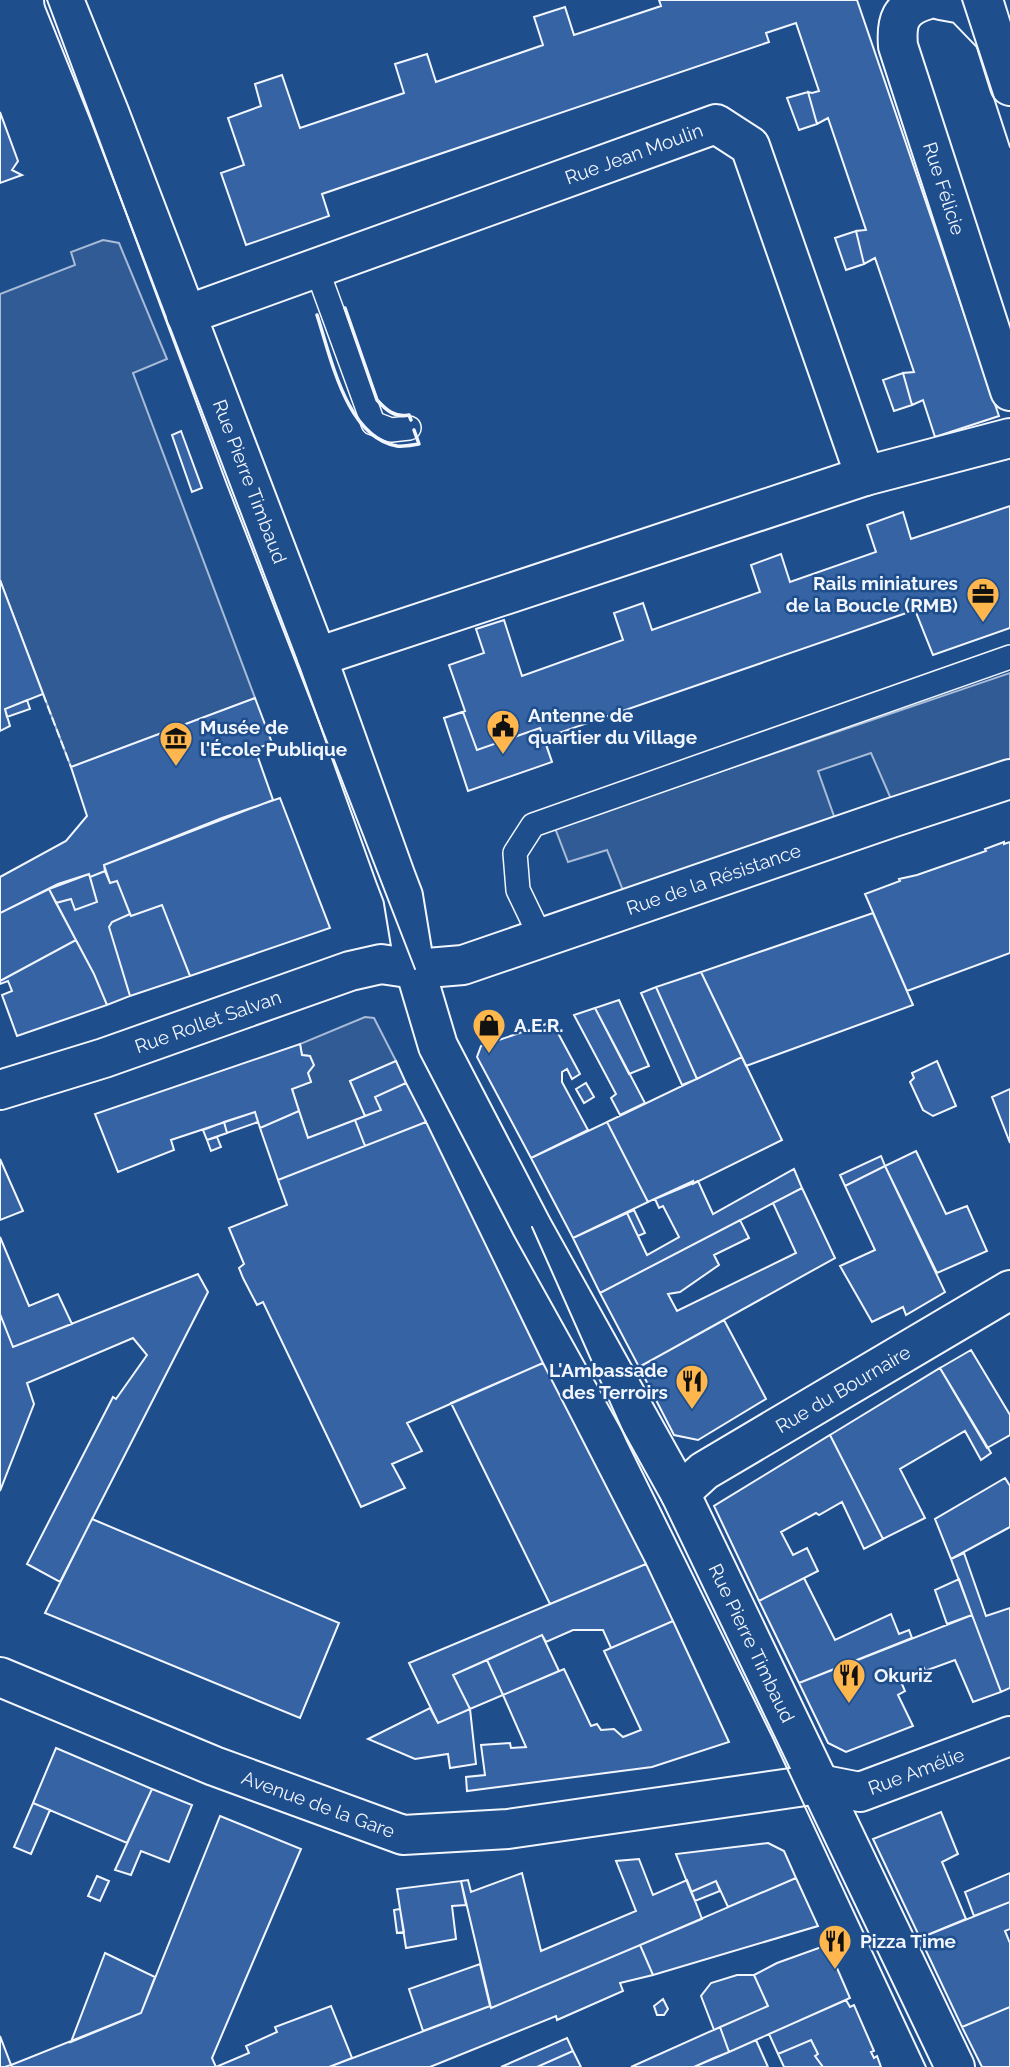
<svg xmlns="http://www.w3.org/2000/svg" width="1010" height="2067" font-family="Raleway,sans-serif">
  <rect width="100%" height="100%" fill="#1f4e8c"/>
  <path fill="#305b95" stroke="#a8bbd7" stroke-width="2" d="M103,240l16,3 48,116 -34,14 122,325 -184,69 -71,-187v-286l75,-29 -4,-13z
    M1010,673v87l-119,39 -20,-46 -53,18 17,48 -211,74 -17,-43 -39,12 -13,-34z
    M365,1017l9,1 22,43 -46,20 15,35 -57,22 -16,-49 19,-7 -3,-9 2,-17 -8,-1 -2,-11z"/>
  <path fill="#3563a3" stroke="#f2f6ff" stroke-width="2" d="M659,0h198l142,416 -64,21 -12,-37 -11,5 -9,-32 11,-1 -39,-114 -11,6 -8,-33 10,-1 -38,-112 -11,6 -9,-32 4,1 7,-2 -23,-68 -30,10 3,9 -447,152 7,22 -83,29 -25,-72 23,-8 -16,-47 33,-12 -6,-22 27,-9 18,53 104,-35 -9,-29 32,-10 9,28 107,-37 -9,-28 31,-10 9,28 87,-29z
    M808,92l9,32 -18,6 -12,-32z
    M0,112l18,49 -6,9 10,5 -22,8z
    M856,231l8,33 -18,6 -11,-32z
    M903,373l9,32 -18,6 -11,-31z
    M181,431l21,57 -10,4 -20,-57z
    M1010,506v122l-77,27 -18,-45 -371,128 8,24 -84,29 -24,-73 21,-7 -16,-46 35,-12 -8,-24 28,-9 18,56 101,-36 -9,-27 29,-10 9,27 108,-38 -9,-27 30,-11 9,28 86,-30 -9,-27 36,-13 8,27z
    M0,580l43,114 -38,15 5,17 -10,5z
    M255,698l17,45 -17,6 18,51 -169,65 1,6 -15,6 -1,-3 -31,10 -58,29v-36l66,-36 21,-25 -16,-49z
    M27,700l3,9 -23,8 -2,-8z
    M463,712l14,38 63,-22 12,34 -84,29 -24,-73z
    M280,798l50,130 -140,48 -28,-71 -31,11 -14,-35 -7,2 -6,-18 118,-47z
    M1004,842v2l6,-2v111l-103,38 -42,-97 35,-13 -1,-2 18,-4 69,-24 -1,-2z
    M105,871l5,12 7,-2 13,33 -18,8 -3,5 21,69 -23,9 -13,-31 -38,-71 15,-4 4,11 22,-8 -7,-25z
    M89,874l8,28 -22,8 -4,-11 -15,4 -7,-14z
    M49,889l27,51 -76,41v-68z
    M162,905l28,71 -60,20 -21,-69 3,-5 18,-8 1,2z
    M873,913l40,92 -167,61 -45,-94z
    M76,940l18,34 13,31 -90,31 -15,-41 10,-4 -4,-10 -8,3v-3z
    M701,972l41,85 -45,22 -41,-92z
    M656,987l41,92 -15,6 -41,-92z
    M619,1000l30,66 -20,8 -34,-66z
    M595,1008l50,95 -25,12 -9,-17 5,-4 -42,-79z
    M552,1022l28,52 -8,5 -5,-10 -5,3v10l26,48 -57,28 -54,-101 4,-11z
    M300,1044l2,11 8,1 4,9 -6,8 3,9 -19,7 7,22 -39,17 -5,-16 -84,28 3,10 -56,22 -23,-58z
    M742,1057l40,83 -89,44v-3l-45,21 -41,-80z
    M396,1061l10,22 -31,14 6,13 -16,6 -15,-35z
    M937,1061l19,45 -23,10 -10,-6 -13,-28 4,-4 -2,-5z
    M406,1083l20,39 -61,24 -10,-26 26,-10 -6,-13z
    M586,1083l8,14 -10,6 -8,-14z
    M1010,1089v54l-18,-46z
    M299,1111l9,27 47,-18 10,26 -87,34 -18,-52z
    M255,1112l3,10 -31,11 -3,-11z
    M224,1122l3,11 -20,7 -4,-10z
    M426,1122l117,241 -136,60 15,28 -30,13 13,24 -44,19 -98,-205 -6,3 -14,-27 -4,-10 5,-4 -15,-36 58,-23 -9,-25z
    M607,1122l41,80 -75,36 -42,-80z
    M217,1137l4,10 -10,4 -4,-11z
    M916,1151l30,63 21,-8 20,45 -50,22 -52,-107z
    M881,1156l4,10 -40,20 -5,-11z
    M0,1159l23,52 -23,9z
    M885,1166l60,126 -39,23 -3,-8 -31,15 -32,-56 35,-16 -30,-64z
    M794,1169l8,19 -202,105 -27,-55 54,-25 20,42 32,-18 -16,-31 -4,2 -4,-9 43,-18 15,33z
    M802,1188l33,70 -196,109 -39,-74 140,-73 9,18 -35,17 5,10 -39,27 -12,2 9,17 119,-58 -23,-50z
    M634,1210l11,23 -7,3 -11,-23z
    M0,1237l29,69 29,-12 14,30 -59,23 -13,-33z
    M198,1274l10,18 -148,290 -33,-18 86,-167 3,2 31,-44 -14,-17 -106,45 7,21 -34,87v-177l13,33z
    M724,1320l42,79 -68,41 -24,-5 -35,-68z
    M971,1350l39,65v20l-23,13 -47,-80z
    M543,1363l103,201 -96,40 -99,-201z
    M940,1368l51,85 -10,7 -16,-29 -65,38 25,49 -42,21 -53,-104z
    M830,1435l53,104 -19,10 -22,-47 -23,13 -3,-2 -35,19 12,23 14,-7 11,23 -59,30 -45,-95z
    M1005,1478l5,8v41l-59,32 -16,-40z
    M92,1519l247,104 -39,95 -255,-105z
    M964,1553l22,63 24,-8v80l-9,4 -50,-133z
    M646,1564l27,57 -62,27 -8,-18h-30l-27,12 -4,-7 -89,40 17,34 -32,14 -29,-60z
    M804,1578l31,62 56,-26 8,20 10,-4 3,8 -113,45 -40,-82z
    M959,1579l13,36 -25,9 -12,-34z
    M972,1615l29,77 -28,10 -18,-42 -30,11 -1,-3 -25,9 6,14 -7,4 15,31 -67,26 -18,-9 -29,-60z
    M673,1621l56,121 -77,25 -185,24 -1,-14 19,-2 -4,-30 29,-2 1,5 15,-1 -23,-52 61,-26 27,57 6,-2 4,6 13,-1 9,8 18,-7 -37,-79z
    M542,1635l17,36 -56,24 -16,-35z
    M487,1660l16,35 -33,14 -17,-34z
    M430,1708l8,15 32,-14 6,55 -26,4 -2,-14 -33,5 -47,-20z
    M56,1748l96,41 -25,54 -94,-40z
    M152,1789l40,16 -23,57 -28,-11 -10,24 -16,-5z
    M33,1803l17,7 -19,44 -17,-7z
    M941,1812l17,42 -16,8 24,57 -46,19 -47,-99z
    M220,1816l81,33 -89,209 4,9h-204l-1,-2 130,-52z
    M768,1843l16,8 12,27 -68,29 -12,-26 -25,11 -15,-38z
    M639,1859l14,36 34,-15 15,39 -211,89 -30,-127 7,-1 3,12 51,-19 19,78 95,-40 -20,-50z
    M1010,1873v29l-36,14 -9,-24z
    M97,1876l12,5 -9,20 -12,-5z
    M796,1878l22,48 -165,49 -13,-30z
    M461,1881l5,24 -14,1 4,33 -50,9 -9,-59z
    M716,1881l4,10 -25,10 -4,-9z
    M1010,1902v27l-5,2 5,12v64l-48,20 -42,-89z
    M400,1909l4,23 -7,1 -3,-23z
    M640,1945l13,30 -33,8 3,8 -66,29 -1,-4 -126,51h-101l161,-61 1,2z
    M827,1945l23,53 -121,54 -9,-25 48,-21 -14,-31 23,-12z
    M105,1953l50,24 -14,36 -70,29z
    M480,1964l10,42 -67,25 -14,-42z
    M737,1975h17l14,31 -54,24 -13,-34 10,-13z
    M663,1999l5,10 -4,6h-7l-3,-9z
    M846,2000l4,7 4,-2 20,46 -3,1 3,6 3,-2 4,11h-58l-8,-11 3,-2 -7,-14 -33,14 -9,-20z
    M331,2006l21,52 -23,9h-113l33,-14 -3,-7 31,-14 -2,-5z
    M1010,2007v60h-28l-20,-40z
    M720,2027l9,25 -15,6 -20,9h-63z
    M0,2036l11,29 -6,2h-5z
    M567,2038l6,13 -36,16h-36z
    M756,2040l12,27h-74l35,-15z
    M811,2040l7,14 -3,2 8,11h-39l-6,-13z
    M573,2051l8,16h-44z"/>
  <g fill="none" stroke-linecap="round" stroke-linejoin="round">
    <defs>
      <path id="service" d="M316,267l57,156 18,7 18,-2
        M542,940l-24,-50 -3,-37 18,-28 477,-168"/>
      <g id="minor">
        <path id="s1" d="M926,0c-26,8 -30,21 -28,46l112,345"/>
        <path d="M941,0l22,4 29,30"/>
        <path id="s2" d="M186,315l530,-191 34,22 115,330 -548,181"/>
        <path d="M865,476l145,-38"/>
        <path id="s3" d="M0,1090l104,-32 246,-87 31,-7 34,5 48,-4 428,-147 119,-39"/>
        <path id="s4" d="M680,1493l24,-22 306,-181"/>
        <path id="s5" d="M0,1677l214,89 189,69 105,-6 311,-45 41,8 150,-56"/>
      </g>
      <g id="secondary">
        <path id="s6" d="M64,0l45,112 208,545 78,218 8,21 12,73 23,77 94,181 148,266 275,574"/>
        <path d="M983,0l27,86"/>
      </g>
    </defs>
    <use href="#service" stroke="#f2f6ff" stroke-width="26"/>
    <use href="#minor" stroke="#f2f6ff" stroke-width="42"/>
    <use href="#secondary" stroke="#f2f6ff" stroke-width="42"/>
    <use href="#service" stroke="#1f4e8c" stroke-width="23"/>
    <use href="#minor" stroke="#1f4e8c" stroke-width="38"/>
    <use href="#secondary" stroke="#1f4e8c" stroke-width="38"/>
    <path stroke="#f2f6ff" stroke-width="2" d="M47,0l179,482 189,487
      M962,0l48,147
      M532,1227l95,214 145,295 154,331"/>
    <path stroke="#f2f6ff" stroke-width="2" stroke-dasharray="9 3.5" stroke-linecap="butt" d="M43,694l28,73"/>
    <path stroke="#f2f6ff" stroke-width="3.5" d="M345,308l32,92c9,10 18,18 32,15l2,5
      M317,315c14,42 29,122 80,131 7,1 15,-1 22,-2l-5,-14"/>
  </g>
  <defs>
    <symbol id="office-pin" viewBox="-11 -11 22 30"><path d="M0 17L-7.5 6A9.5 9.5 0 1 1 7.5 6Z" fill="#ffb74d" stroke="#1f4e8c"/><path d="M-6-3h4V-5.5h4V-3h4V5H-6ZM-1-4.5V-3h2v-1.5ZM-6 0V1H6V0Z" fill="#111"/></symbol>
    <symbol id="civic-pin" viewBox="-11 -11 22 30"><path d="M0 17L-7.5 6A9.5 9.5 0 1 1 7.5 6Z" fill="#ffb74d" stroke="#1f4e8c"/><path d="M-.6-6.5H3V-4.5H.6V-3L4-1V1h2V6H-6V1h2V-1L-.6-3ZM-1.2 2.5V6h2.4V2.5Z" fill="#111"/></symbol>
    <symbol id="museum-pin" viewBox="-11 -11 22 30"><path d="M0 17L-7.5 6A9.5 9.5 0 1 1 7.5 6Z" fill="#ffb74d" stroke="#1f4e8c"/><path d="M0-6L6-3V-2H-6V-3ZM-5-1h2V3h-2ZM-1-1h2V3h-2ZM3-1h2V3H3ZM-6 4H6V6H-6Z" fill="#111"/></symbol>
    <symbol id="shop-pin" viewBox="-11 -11 22 30"><path d="M0 17L-7.5 6A9.5 9.5 0 1 1 7.5 6Z" fill="#ffb74d" stroke="#1f4e8c"/><path d="M-5-2.5h2.3a2.7 3.5 0 0 1 5.4 0H5L5.5 6h-11ZM-1.5-2.5h3a1.5 2.3 0 0 0-3 0Z" fill="#111"/></symbol>
    <symbol id="restaurant-pin" viewBox="-11 -11 22 30"><path d="M0 17L-7.5 6A9.5 9.5 0 1 1 7.5 6Z" fill="#ffb74d" stroke="#1f4e8c"/><path d="M-5-6h1v4h1v-4h1v4h1v-4h1v5L-1.5 .5V6h-2V.5L-5-1ZM5-6V6H3V1.5H1.5Q1.5-4 5-6Z" fill="#111"/></symbol>
  </defs>
  <g fill-rule="evenodd">
    <use href="#office-pin" x="964" y="575" width="38" height="52"/>
    <use href="#civic-pin" x="484" y="707" width="38" height="52"/>
    <use href="#museum-pin" x="157" y="719" width="38" height="52"/>
    <use href="#shop-pin" x="470" y="1006" width="38" height="52"/>
    <use href="#restaurant-pin" x="673" y="1362" width="38" height="52"/>
    <use href="#restaurant-pin" x="830" y="1656" width="38" height="52"/>
    <use href="#restaurant-pin" x="816" y="1922" width="38" height="52"/>
  </g>
  <g text-anchor="middle" dominant-baseline="central" stroke-width="5" stroke-linejoin="round" paint-order="stroke">
    <g font-size="19" fill="#f2f6ff" stroke="#1f4e8c">
      <text stroke="none"><textPath href="#s2" startOffset="476">Rue Jean Moulin</textPath></text>
      <text stroke="none"><textPath href="#s1" startOffset="210">Rue Félicie</textPath></text>
      <text stroke="none"><textPath href="#s6" startOffset="516">Rue Pierre Timbaud</textPath></text>
      <text stroke="none"><textPath href="#s3" startOffset="749">Rue de la Résistance</textPath></text>
      <text stroke="none"><textPath href="#s3" startOffset="219">Rue Rollet Salvan</textPath></text>
      <text stroke="none"><textPath href="#s4" startOffset="194">Rue du Bournaire</textPath></text>
      <text stroke="none"><textPath href="#s6" startOffset="1787">Rue Pierre Timbaud</textPath></text>
      <text stroke="none"><textPath href="#s5" startOffset="954">Rue Amélie</textPath></text>
      <text stroke="none"><textPath href="#s5" startOffset="343">Avenue de la Gare</textPath></text>
    </g>
    <g font-size="19" font-weight="bold" fill="#f2f6ff" stroke="#1f4e8c" text-anchor="start">
      <text x="958" y="583" text-anchor="end">Rails miniatures<tspan x="958" dy="22">de la Boucle (RMB)</tspan></text>
      <text x="528" y="715">Antenne de<tspan x="528" dy="22">quartier du Village</tspan></text>
      <text x="200" y="727">Musée de<tspan x="200" dy="22">l'École Publique</tspan></text>
      <text x="514" y="1025">A.E.R.</text>
      <text x="668" y="1370" text-anchor="end">L'Ambassade<tspan x="668" dy="22">des Terroirs</tspan></text>
      <text x="874" y="1675">Okuriz</text>
      <text x="860" y="1941">Pizza Time</text>
    </g>
  </g>
</svg>
